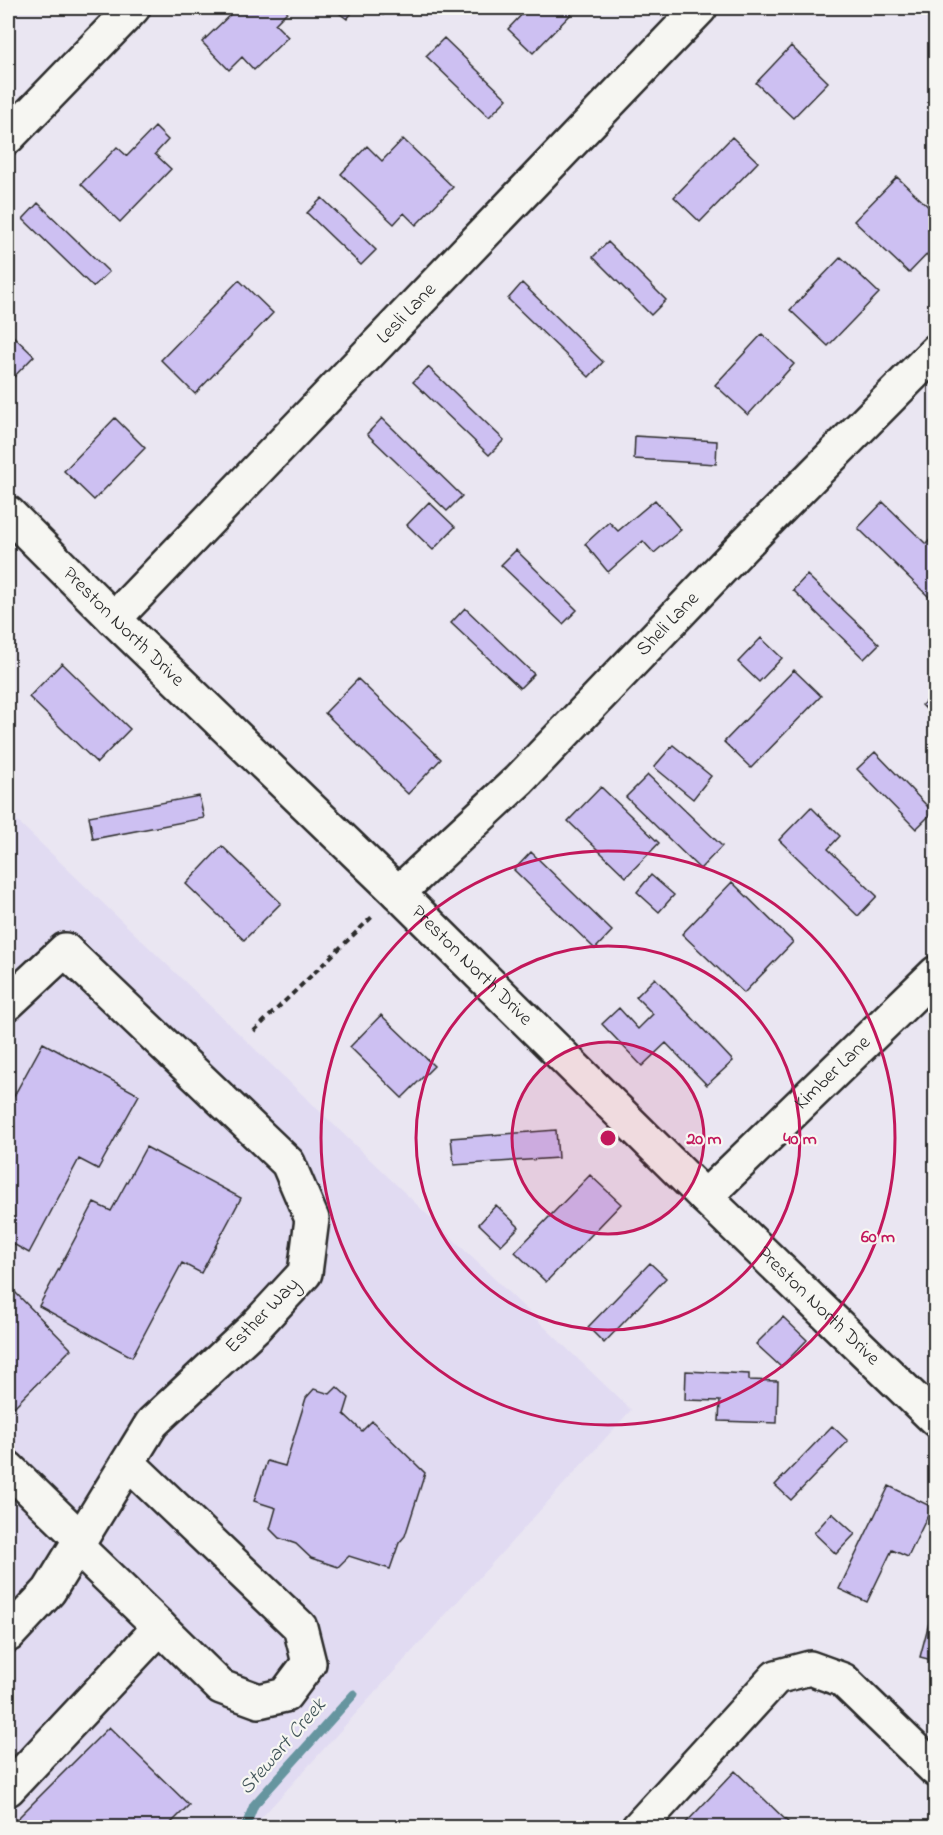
<svg xmlns="http://www.w3.org/2000/svg" width="943" height="1835" font-family="'Indie Flower',sans-serif">
  <rect width="100%" height="100%" fill="#eae6f2"/>
  <filter id="ink" filterUnits="userSpaceOnUse"><feTurbulence type="fractalNoise" baseFrequency=".0167" numOctaves="2"/><feDisplacementMap in="SourceGraphic" scale="12" xChannelSelector="R" yChannelSelector="G"/><feConvolveMatrix kernelMatrix="1 2 1 2 8 2 1 2 1" color-interpolation-filters="sRGB"/></filter>
  <g filter="url(#ink)">
    <path fill="#e1dbf2" d="M8,812l623,598 -378,417h-245z"/>
    <g fill="none" stroke-linecap="round" stroke-linejoin="round">
      <path stroke="#66959f" stroke-width="9" d="M245,1828l9,-23 100,-111"/>
    </g>
    <path fill="#cdc0f2" stroke="#2b2b2b" stroke-width="1.5" d="M237,8h54l-16,16 13,13 -34,33 -12,-13 -13,13 -27,-28z
      M332,8h24l-9,11z
      M374,8h16l-7,7z
      M528,8h49l-44,45 -25,-24z
      M444,38l63,61 -18,18 -63,-61z
      M791,46l37,36 -35,36 -37,-35z
      M155,127l13,13 -13,14 16,15 -51,53 -39,-38 36,-37 10,9z
      M732,137l26,25 -58,60 -26,-25z
      M403,139l50,48 -37,38 -12,-12 -10,11 -53,-50 26,-28 15,15z
      M897,177l39,37v31l-27,28 -55,-52z
      M322,198l54,52 -15,15 -54,-52z
      M38,203l71,69 -16,15 -70,-68z
      M608,242l58,58 -15,15 -58,-58z
      M841,257l38,36 -51,53 -38,-36z
      M239,280l34,33 -78,81 -34,-34z
      M522,283l81,79 -14,15 -81,-78z
      M8,331l26,25 -26,27z
      M762,334l32,30 -46,51 -33,-30z
      M428,367l76,73 -15,15 -76,-73z
      M115,418l30,30 -51,52 -30,-29z
      M382,418l80,78 -15,15 -80,-77z
      M635,436l82,5 -1,23 -82,-5z
      M655,500l26,30 -27,23 -11,-12 -35,31 -23,-28 24,-22 9,9z
      M429,502l26,25 -22,23 -26,-25z
      M883,502l43,42 10,-10v60l-5,5 -73,-71z
      M516,550l61,60 -14,14 -62,-59z
      M807,575l72,69 -15,15 -71,-69z
      M465,608l69,66 -14,14 -69,-65z
      M761,638l21,20 -23,24 -21,-20z
      M62,663l68,66 -33,34 -68,-66z
      M794,670l27,26 -70,72 -27,-26z
      M358,679l83,80 -33,35 -83,-81z
      M936,691v28l-14,-14z
      M673,745l38,31 -18,23 -39,-32z
      M875,752l58,60 -17,17 -59,-60z
      M648,775l74,71 -22,23 -74,-72z
      M601,787l58,56 -33,34 -58,-56z
      M199,796l5,22 -111,21 -4,-23z
      M811,807l29,29 -12,13 49,47 -19,20 -79,-76z
      M222,846l59,57 -37,37 -58,-56z
      M531,852l81,79 -17,18 -81,-79z
      M651,875l23,20 -15,17 -22,-20z
      M732,882l61,60 -49,51 -62,-59z
      M655,978l78,83 -26,24 -41,-42 -24,23 -40,-42 17,-16 19,21 15,-15 -17,-17z
      M381,1015l53,51 -32,32 -52,-51z
      M43,1043l96,52 -41,74 -19,-10 -50,94 -21,-12v-134z
      M556,1130l2,28 -104,7 -3,-27z
      M146,1147l95,51 -40,75 -19,-10 -50,94 -93,-51 55,-103 17,8z
      M590,1175l31,29 -75,78 -31,-30z
      M496,1205l23,22 -18,18 -22,-21z
      M650,1263l16,15 -62,65 -16,-16z
      M8,1285l63,64 -60,61 -3,-3z
      M783,1317l24,23 -26,27 -25,-23z
      M686,1371l63,3v6l29,1 -1,42 -58,-2 1,-20 -35,-1z
      M337,1387l12,11 -5,16 18,17 10,-10 53,52 -20,63 -6,7 -9,26 -41,-13 -11,11 -27,-9 -15,-14 -17,-6 -9,-9 6,-21 -22,-7 13,-40 18,5 21,-68 8,-9 16,5z
      M832,1426l16,15 -57,59 -16,-15z
      M889,1486l43,21 -24,50 -16,-7 -25,52 -28,-13z
      M832,1513l23,21 -19,20 -22,-21z
      M936,1596v65l-16,-4z
      M109,1727l80,78 -23,23h-158z
      M735,1771l59,57h-113z"/>
    <g fill="none" stroke-linecap="round" stroke-linejoin="round">
      <defs>
        <g id="minor">
          <path d="M8,137l125,-129"/>
          <path id="s1" d="M8,513l106,106 284,274 307,304 231,223"/>
          <path id="s2" d="M114,619l586,-611"/>
          <path id="s3" d="M398,893l121,-113 223,-233 194,-196"/>
          <path d="M8,1003l57,-53 223,213 24,56 -7,54 -50,54 -103,96 -103,168 -41,44"/>
          <path id="s4" d="M705,1197l231,-224"/>
          <path d="M8,1468l73,71"/>
          <path d="M76,1546l84,81"/>
          <path d="M8,1789l152,-162 61,60 38,14 26,-6 24,-32 -9,-36 -172,-164"/>
          <path d="M638,1828l138,-151 34,-9 33,12 93,90"/>
        </g>
      </defs>
      <use href="#minor" stroke="#2b2b2b" stroke-width="38"/>
      <path stroke="#2b2b2b" stroke-width="4" stroke-dasharray="6 4.5" stroke-linecap="butt" d="M254,1031l120,-116"/>
      <use href="#minor" stroke="#f6f6f2" stroke-width="33"/>
    </g>
  </g>
  <circle cx="608" cy="1138" r="96" fill="#c2185b" fill-opacity=".12"/>
  <g fill="none" stroke="#c2185b" stroke-width="3">
    <circle cx="608" cy="1138" r="96"/>
    <circle cx="608" cy="1138" r="192"/>
    <circle cx="608" cy="1138" r="287"/>
  </g>
  <g text-anchor="middle" dominant-baseline="central" stroke-width="4.5" stroke-linejoin="round" paint-order="stroke">
    <g font-size="20" fill="#2b2b2b" stroke="#f6f6f2">
      <text stroke="none"><textPath href="#s2" startOffset="423">Lesli Lane</textPath></text>
      <text stroke="none"><textPath href="#s3" startOffset="381">Sheli Lane</textPath></text>
      <text stroke="none"><textPath href="#s1" startOffset="162">Preston North Drive</textPath></text>
      <text stroke="none"><textPath href="#s1" startOffset="648">Preston North Drive</textPath></text>
      <text stroke="none"><textPath href="#s4" startOffset="178">Kimber Lane</textPath></text>
      <text stroke="none"><textPath href="#s1" startOffset="1134">Preston North Drive</textPath></text>
      <text transform="translate(263 1316) rotate(-46)">Esther Way</text>
    </g>
    <g font-size="21" font-style="italic" fill="#44575b" stroke="#f6f6f2">
      <text transform="translate(283 1747) rotate(-49)">Stewart Creek</text>
    </g>
  </g>
  <circle cx="608" cy="1138" r="9" fill="#c2185b" stroke="#f6f6f2" stroke-width="3"/>
  <g font-size="18" text-anchor="middle" font-weight="bold" fill="#c2185b" stroke="#f6f6f2" stroke-width="4.5" stroke-linejoin="round" paint-order="stroke">
    <text x="704" y="1144">20 m</text>
    <text x="800" y="1144">40 m</text>
    <text x="878" y="1242">60 m</text>
  </g>
  <rect width="943" height="1835" fill="none" stroke="#f6f6f2" stroke-width="30"/>
  <rect x="15" y="15" width="913" height="1805" fill="none" stroke="#2b2b2b" stroke-width="2" filter="url(#ink)"/>
</svg>
